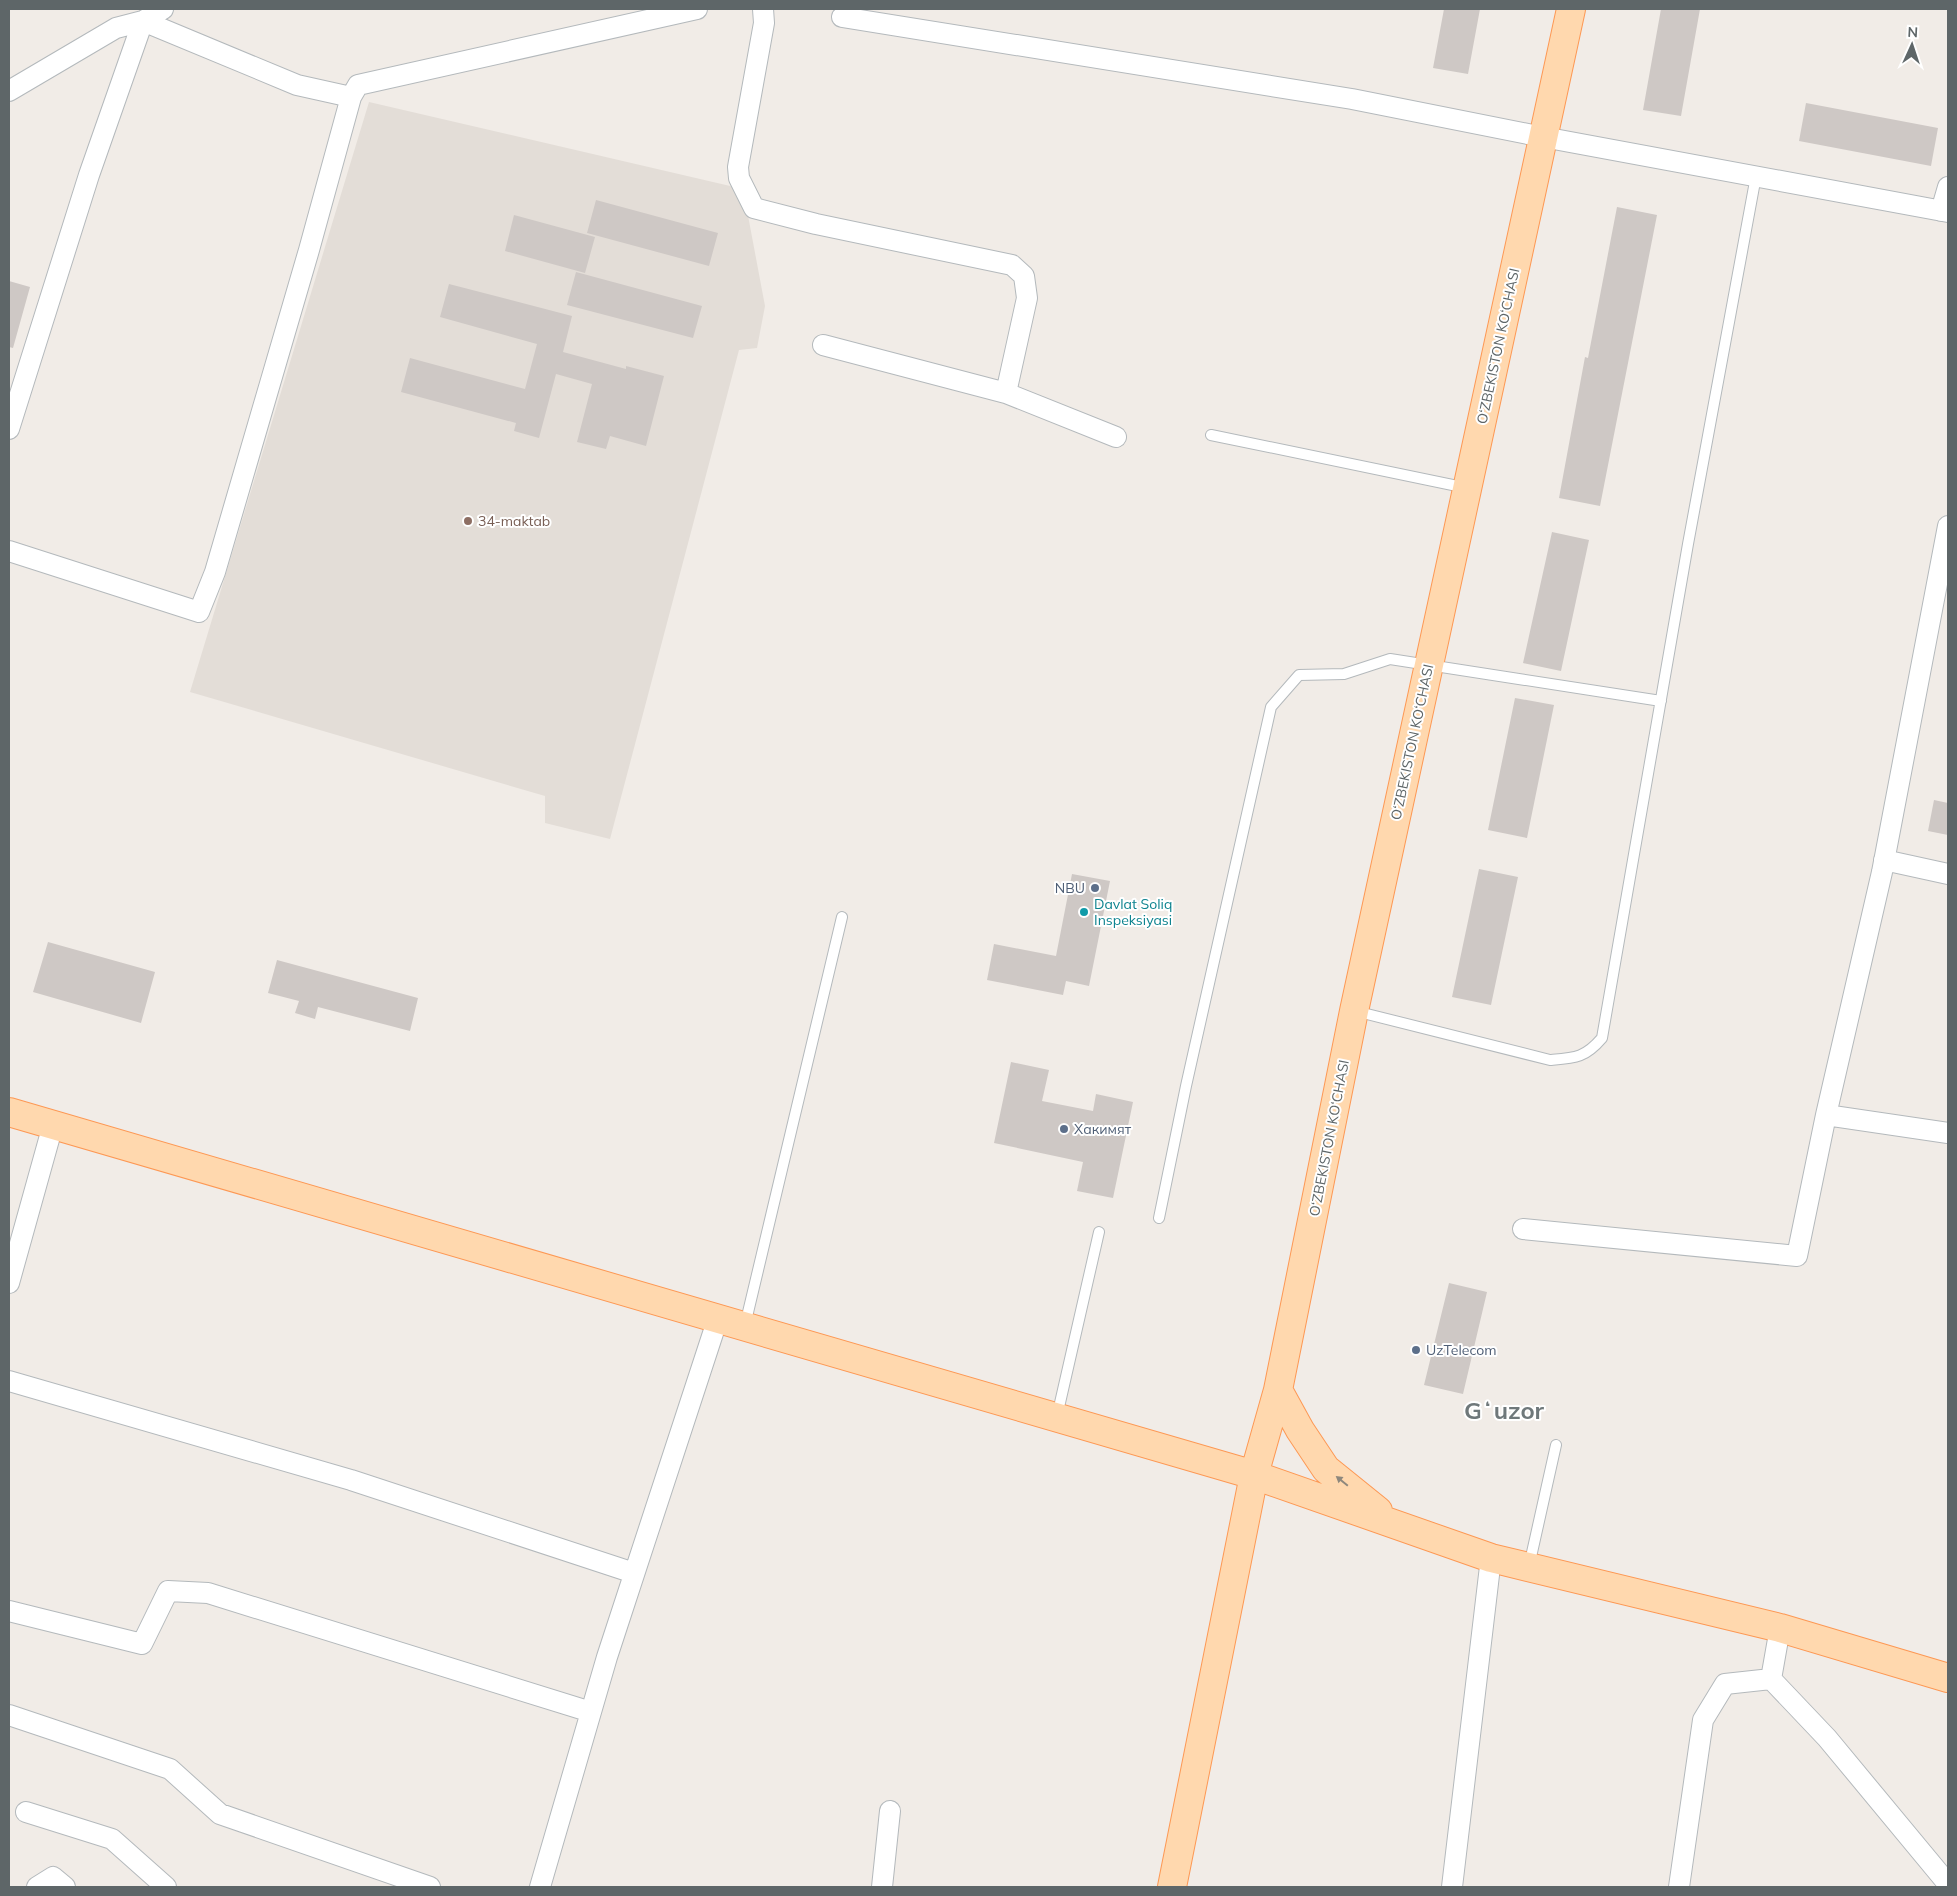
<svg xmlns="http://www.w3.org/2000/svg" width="1957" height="1896" font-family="Mulish,sans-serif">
  <rect width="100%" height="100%" fill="#f1ece7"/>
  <path fill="#e3ddd7" d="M369,102l374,87 22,117 -8,42 -18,2 -129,489 -65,-16v-27l-355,-104z"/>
  <path fill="#cec8c5" d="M1444,9h36l-12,65 -35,-6z
    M1661,9h39l-19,107 -38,-6z
    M1806,103l132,25 -7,38 -132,-25z
    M596,200l122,33 -9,33 -122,-33z
    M1617,207l40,8 -57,291 -41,-8 26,-141 3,1z
    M514,215l81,22 -10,36 -80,-22z
    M576,272l126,34 -9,32 -126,-33z
    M9,281l21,6 -17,61 -4,-1z
    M449,284l123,32 -9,36 63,17v-3l38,10 -18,70 -36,-10 -4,13 -29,-7 15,-58 -36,-10 -17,64 -25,-7 2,-8 -115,-31 9,-34 115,31 12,-45 -97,-27z
    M1552,532l37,8 -28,131 -38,-8z
    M1515,698l39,7 -27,133 -39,-8z
    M1934,800l14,3v32l-20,-4z
    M1479,869l39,8 -27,128 -39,-8z
    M1072,874l38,7 -21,105 -23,-5 -3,14 -76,-15 7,-36 62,12z
    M48,942l107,30 -14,51 -108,-31z
    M277,960l141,38 -8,33 -92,-24 -3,12 -20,-6 4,-12 -31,-8z
    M1011,1062l38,8 -7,31 51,10 3,-17 37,8 -20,96 -36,-7 6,-29 -89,-19z
    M1449,1283l38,9 -24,102 -39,-9z"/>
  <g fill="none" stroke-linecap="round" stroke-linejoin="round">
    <defs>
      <path id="lane" d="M1211,435l256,53
        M1355,1011l195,49c25,-2 35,-2 52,-22l86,-494 68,-368
        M1159,1218l27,-132 85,-379 28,-32 45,-1 46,-15 271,42
        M745,1325l97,-408
        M1057,1416l42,-184
        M1529,1566l27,-121"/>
      <path id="street" d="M763,9l1,14 -26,144 1,11 15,30 62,16 196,41 12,11 3,22 -21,95
        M842,17l510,82 191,38 405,75
        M9,91l107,-63 27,-7 20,-12
        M351,97l7,-12 339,-76
        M1941,211l7,-24
        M823,345l183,48 110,44
        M9,429l80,-254 54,-154
        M9,551l190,61 16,-40 94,-322 42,-153 -54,-12 -154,-64
        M1884,860l64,14
        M1826,1115l122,18
        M1523,1229l274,27 29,-141 56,-243 66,-346
        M9,1283l44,-158
        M9,1381l342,99 283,93
        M9,1611l133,33 26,-53 40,2 383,119
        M1780,1628l-9,51 56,59 121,146
        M9,1715l161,54 50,45 210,73
        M26,1812l86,27 54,48
        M37,1887l16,-10 12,10
        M540,1887l67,-230 111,-339
        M882,1887l8,-76
        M1452,1887l39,-329
        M1679,1887l24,-167 22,-36 46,-5"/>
      <path id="primary" d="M9,1112l1245,363 237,83 289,70 168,50
        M1278,1390l22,40 26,39 52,42
        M1172,1887l82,-412 24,-85 76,-379 217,-1002"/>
    </defs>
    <use href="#lane" stroke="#b4b9bc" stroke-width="12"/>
    <use href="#street" stroke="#b4b9bc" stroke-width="22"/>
    <use href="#primary" stroke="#fd9854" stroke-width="30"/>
    <use href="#lane" stroke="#fff" stroke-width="10"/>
    <use href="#street" stroke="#fff" stroke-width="20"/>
    <use href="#primary" stroke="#ffd8ae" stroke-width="28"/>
  </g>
  <defs><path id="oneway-solid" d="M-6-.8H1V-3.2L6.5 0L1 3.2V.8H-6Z" transform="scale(1.25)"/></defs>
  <use fill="#8e887d" href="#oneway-solid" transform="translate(1342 1481) rotate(-141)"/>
  <circle fill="#8d6e63" stroke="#fff" stroke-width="2" cx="468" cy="521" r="5"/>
  <g fill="#5c6f8a" stroke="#fff" stroke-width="2">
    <circle cx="1095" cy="888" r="5"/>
    <circle cx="1064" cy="1129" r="5"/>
    <circle cx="1416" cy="1350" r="5"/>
  </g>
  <circle fill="#0f9aa8" stroke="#fff" stroke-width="2" cx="1084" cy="912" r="5"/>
  <g text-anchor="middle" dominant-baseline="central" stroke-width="4" stroke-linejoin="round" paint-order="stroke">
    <g font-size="14" fill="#5e6668" stroke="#fff">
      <text transform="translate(1498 346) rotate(-78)">O‘ZBEKISTON KO‘CHASI</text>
      <text transform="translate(1412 742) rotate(-78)">O‘ZBEKISTON KO‘CHASI</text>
      <text transform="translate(1329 1138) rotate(-79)">O‘ZBEKISTON KO‘CHASI</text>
    </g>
    <g font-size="14" fill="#785e54" stroke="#fff" text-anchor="start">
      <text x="478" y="521">34-maktab</text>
    </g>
    <g font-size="14" fill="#4e5e75" stroke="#fff" text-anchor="start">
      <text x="1085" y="888" text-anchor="end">NBU</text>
      <text x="1074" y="1129">Хакимят</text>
      <text x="1426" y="1350">UzTelecom</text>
    </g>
    <g font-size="14" fill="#0d838f" stroke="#fff" text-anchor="start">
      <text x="1094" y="904">Davlat Soliq<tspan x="1094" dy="16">Inspeksiyasi</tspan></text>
    </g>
    <g font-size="24" font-weight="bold" fill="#6f787a" stroke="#fff">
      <text x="1504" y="1410">Gʻuzor</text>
    </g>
  </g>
  <rect width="1957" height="1896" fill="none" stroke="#5e6668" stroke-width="20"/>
  <g transform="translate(1912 45) rotate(3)" stroke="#ffffff" stroke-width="4" paint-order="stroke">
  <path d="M0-4L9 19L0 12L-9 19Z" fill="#5e6668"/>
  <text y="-8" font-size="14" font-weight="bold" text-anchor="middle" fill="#5e6668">N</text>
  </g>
</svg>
